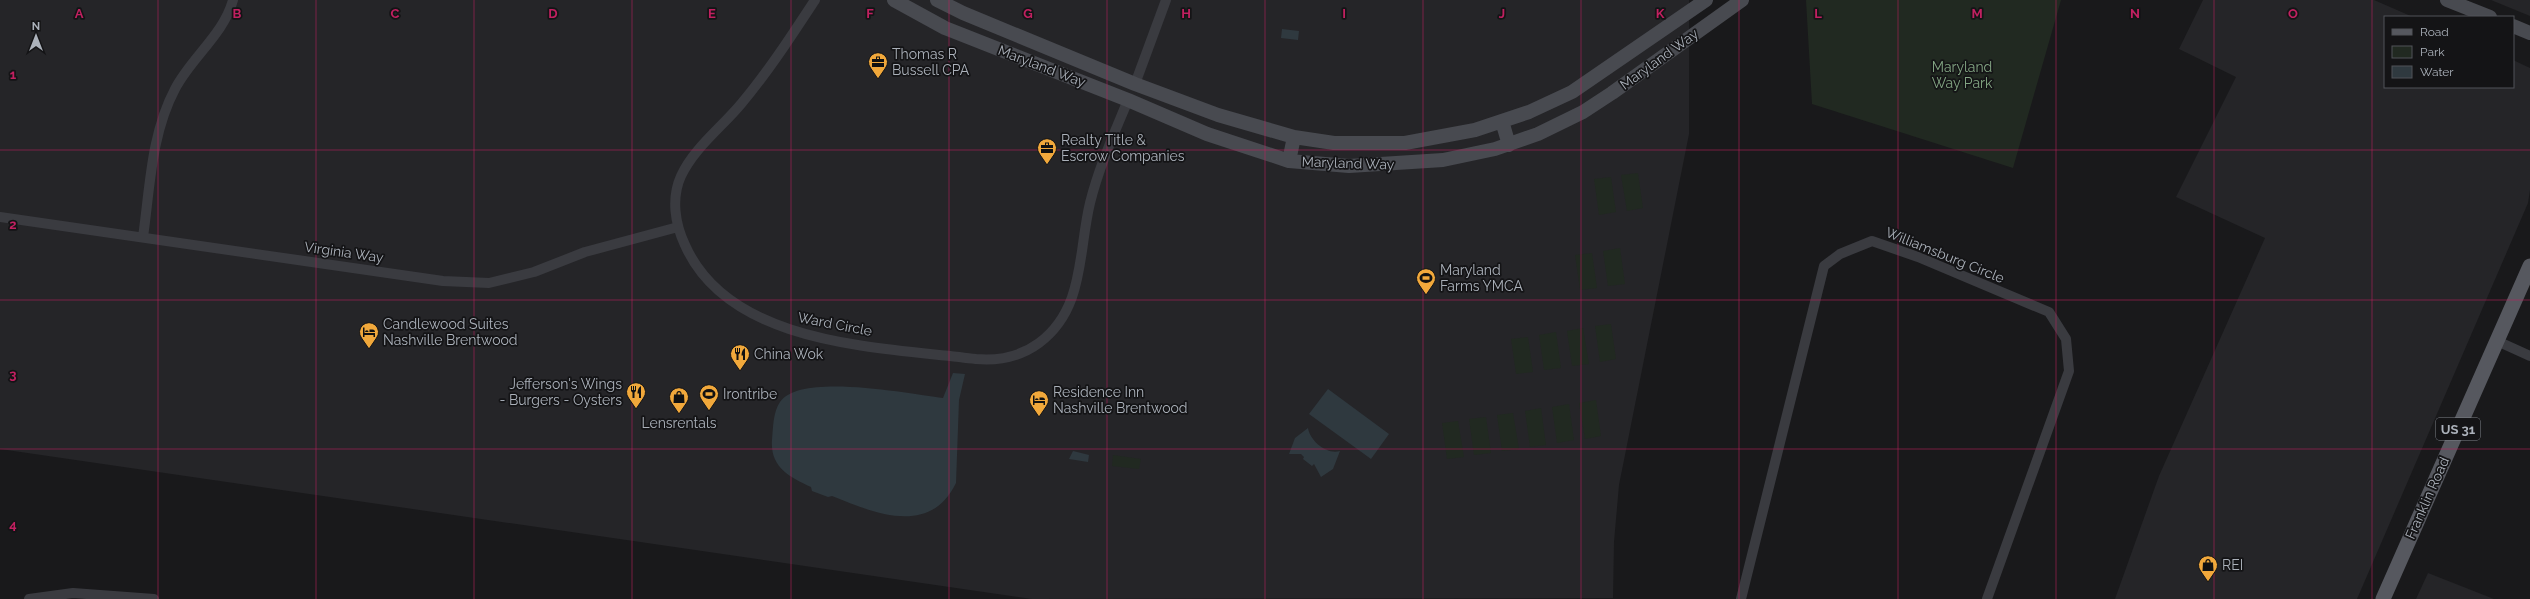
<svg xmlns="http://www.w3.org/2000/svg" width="2530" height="599" font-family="Raleway,sans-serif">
  <rect width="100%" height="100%" fill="#19191b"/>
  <path fill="#252528" d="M0,0h1689v134l-70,351 -5,57 -1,56 -581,1 -1032,-150z
    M2203,0h171l39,17h-28v70h128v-27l17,8v122l-2,13 -171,396h-242l44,-123 106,-238 -89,-41 60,-120 -57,-28z
    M2491,0h39v16z
    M2428,573l66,26h-78z"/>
  <path fill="#212921" d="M1806,0h255l-48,168 -201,-64z
    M1638,173l5,35 -16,3 -6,-36z
    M1611,177l5,35 -17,3 -5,-36z
    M1620,248l5,36 -17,2 -5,-35z
    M1592,253l5,35 -17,2 -5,-35z
    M1611,324l5,35 -16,3 -5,-36z
    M1583,328l6,36 -17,2 -5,-35z
    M1556,332l5,36 -17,2 -5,-35z
    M1528,337l5,35 -17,2 -5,-35z
    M1596,400l5,36 -16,3 -6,-36z
    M1569,404l5,36 -17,3 -5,-36z
    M1541,408l5,37 -16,2 -5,-36z
    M1513,413l6,36 -17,2 -5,-36z
    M1486,417l5,36 -17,2 -5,-36z
    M1458,421l6,36 -17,2 -5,-36z
    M1113,455l28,4 -2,10 -27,-3z"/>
  <path fill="#2f393f" d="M1282,29l17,2 -1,9 -17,-2z
    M953,373l12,1 -6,26 -3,83c-26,54 -82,30 -124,13l-4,1 -16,-6 -1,-4c-22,-10 -41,-20 -39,-47 1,-12 1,-28 8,-38 20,-30 130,-8 163,-4z
    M1328,389l61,45 -18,25 -62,-45z
    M1308,428c2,13 19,27 32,23l-7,18 -12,8 -7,-13 -2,2 -9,-7 1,-2 -3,-3h-12l6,-16z
    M1073,451l16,4 -1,7 -19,-3z"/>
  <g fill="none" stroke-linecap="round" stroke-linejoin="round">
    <path stroke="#3a3b40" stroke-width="10" d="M815,0c-23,35 -47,72 -74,104 -20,24 -47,44 -60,72 -10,22 -6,48 4,69 45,102 197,102 291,114 23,2 44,-2 63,-16 46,-34 39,-91 51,-140 9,-36 24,-69 38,-103
      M1135,84l31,-84
      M0,217l443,64 46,2 45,-11 51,-20 93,-25
      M143,237c7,-49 8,-103 32,-148 16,-31 49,-55 58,-89
      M2497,341l33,15
      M29,599l44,-6 81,6
      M1741,599l83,-333 16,-12 32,-13 46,16 131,55 17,27 3,32 -82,228"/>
    <path stroke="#484a50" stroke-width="14" d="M894,0l51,28 183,72 79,34 82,27 60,5 94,-6 52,-11 43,-15 45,-22 29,-19 130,-93
      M937,0l26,13 172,71 83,31 76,22 40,6h71l70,-13 54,-18 43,-20 134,-92
      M2447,0l43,17
      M2513,26l17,7
      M1502,121l7,24
      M1289,161l5,-24"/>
    <path stroke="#56585f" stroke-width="15" d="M2383,599l147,-333"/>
  </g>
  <path fill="none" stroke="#c12060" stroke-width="1" stroke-opacity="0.55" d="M158,0v599M316,0v599M474,0v599M632,0v599M791,0v599M949,0v599M1107,0v599M1265,0v599M1423,0v599M1581,0v599M1739,0v599M1898,0v599M2056,0v599M2214,0v599M2372,0v599M0,150h2530M0,300h2530M0,449h2530"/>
  <defs>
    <symbol id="office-pin" viewBox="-11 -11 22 30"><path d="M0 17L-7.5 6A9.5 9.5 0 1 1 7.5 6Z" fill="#f1a83b" stroke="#141416"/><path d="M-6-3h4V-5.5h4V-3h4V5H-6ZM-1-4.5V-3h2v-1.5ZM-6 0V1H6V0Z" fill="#111"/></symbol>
    <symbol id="stadium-pin" viewBox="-11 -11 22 30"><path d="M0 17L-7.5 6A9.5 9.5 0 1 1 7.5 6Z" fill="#f1a83b" stroke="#141416"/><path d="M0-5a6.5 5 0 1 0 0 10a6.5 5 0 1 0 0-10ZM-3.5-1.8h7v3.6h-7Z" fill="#111"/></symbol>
    <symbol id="hotel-pin" viewBox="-11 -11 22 30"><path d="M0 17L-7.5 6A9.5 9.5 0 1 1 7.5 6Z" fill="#f1a83b" stroke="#141416"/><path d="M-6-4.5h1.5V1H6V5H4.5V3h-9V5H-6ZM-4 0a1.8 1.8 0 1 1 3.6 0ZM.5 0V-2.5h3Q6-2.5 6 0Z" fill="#111"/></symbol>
    <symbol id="restaurant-pin" viewBox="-11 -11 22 30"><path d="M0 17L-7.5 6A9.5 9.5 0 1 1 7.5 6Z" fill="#f1a83b" stroke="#141416"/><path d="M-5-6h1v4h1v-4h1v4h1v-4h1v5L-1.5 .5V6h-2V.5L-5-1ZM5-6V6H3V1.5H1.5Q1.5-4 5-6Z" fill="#111"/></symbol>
    <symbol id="shop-pin" viewBox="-11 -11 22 30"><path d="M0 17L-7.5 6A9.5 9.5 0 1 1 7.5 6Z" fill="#f1a83b" stroke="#141416"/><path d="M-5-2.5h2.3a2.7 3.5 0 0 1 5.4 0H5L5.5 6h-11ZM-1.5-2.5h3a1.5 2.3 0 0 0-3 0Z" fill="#111"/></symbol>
  </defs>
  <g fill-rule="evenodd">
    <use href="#office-pin" x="867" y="51" width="22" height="30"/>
    <use href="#office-pin" x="1036" y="137" width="22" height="30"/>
    <use href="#stadium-pin" x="1415" y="267" width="22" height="30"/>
    <use href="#hotel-pin" x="358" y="321" width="22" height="30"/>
    <use href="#restaurant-pin" x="729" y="343" width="22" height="30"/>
    <use href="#restaurant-pin" x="625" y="381" width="22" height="30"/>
    <use href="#stadium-pin" x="698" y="383" width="22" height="30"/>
    <use href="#shop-pin" x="668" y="386" width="22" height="30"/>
    <use href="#hotel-pin" x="1028" y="389" width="22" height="30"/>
    <use href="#shop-pin" x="2197" y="554" width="22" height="30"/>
  </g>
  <g text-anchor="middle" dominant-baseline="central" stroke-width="3.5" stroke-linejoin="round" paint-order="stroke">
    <rect fill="#141416" stroke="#7e8289" stroke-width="1" x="2436" y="418" width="44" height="22" rx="3"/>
    <g font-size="13" font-weight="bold" fill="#abb1ba">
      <text x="2458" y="429">US 31</text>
    </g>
    <g font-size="14" fill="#abb1ba" stroke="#141416" text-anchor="start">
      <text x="892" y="54">Thomas R<tspan x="892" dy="16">Bussell CPA</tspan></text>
      <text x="1061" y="140">Realty Title &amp;<tspan x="1061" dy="16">Escrow Companies</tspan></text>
      <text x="1440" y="270">Maryland<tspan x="1440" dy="16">Farms YMCA</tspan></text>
      <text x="383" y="324">Candlewood Suites<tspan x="383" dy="16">Nashville Brentwood</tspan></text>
      <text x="754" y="354">China Wok</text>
      <text x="622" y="384" text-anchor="end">Jefferson's Wings<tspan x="622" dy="16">- Burgers - Oysters</tspan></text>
      <text x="1053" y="392">Residence Inn<tspan x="1053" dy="16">Nashville Brentwood</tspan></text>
      <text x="723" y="394">Irontribe</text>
      <text x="679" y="423" text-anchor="middle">Lensrentals</text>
      <text x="2222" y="565">REI</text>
    </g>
    <g font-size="14" fill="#abb1ba" stroke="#141416">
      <text transform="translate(1659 59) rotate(-36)">Maryland Way</text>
      <text transform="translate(1042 66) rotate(21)">Maryland Way</text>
      <text transform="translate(1348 163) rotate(2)">Maryland Way</text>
      <text transform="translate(344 252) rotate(8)">Virginia Way</text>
      <text transform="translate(1945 255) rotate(22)">Williamsburg Circle</text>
      <text transform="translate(835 324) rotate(11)">Ward Circle</text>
      <text transform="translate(2427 498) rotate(-66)">Franklin Road</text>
    </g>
    <g font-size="14" fill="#83a583" stroke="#141416">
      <text x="1962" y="67">Maryland<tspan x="1962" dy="16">Way Park</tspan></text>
    </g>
  </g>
  <g font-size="13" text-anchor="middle" font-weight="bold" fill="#c12060" stroke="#141416" stroke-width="3.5" stroke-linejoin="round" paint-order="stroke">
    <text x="79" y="18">A</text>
    <text x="237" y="18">B</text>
    <text x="395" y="18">C</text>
    <text x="553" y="18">D</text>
    <text x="712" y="18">E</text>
    <text x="870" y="18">F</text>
    <text x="1028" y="18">G</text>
    <text x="1186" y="18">H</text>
    <text x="1344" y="18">I</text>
    <text x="1502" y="18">J</text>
    <text x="1660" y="18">K</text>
    <text x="1818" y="18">L</text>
    <text x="1977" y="18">M</text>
    <text x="2135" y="18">N</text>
    <text x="2293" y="18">O</text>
    <text x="13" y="79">1</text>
    <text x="13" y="229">2</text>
    <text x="13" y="379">3</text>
    <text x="13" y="529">4</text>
  </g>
  <rect x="2384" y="16" width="130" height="72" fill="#141416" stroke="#505358"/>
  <rect x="2392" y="29" width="20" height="6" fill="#56585f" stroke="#505358"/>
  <text x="2420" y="36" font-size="12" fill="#abb1ba">Road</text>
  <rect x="2392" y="46" width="20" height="12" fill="#212921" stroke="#505358"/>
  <text x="2420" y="56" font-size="12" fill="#abb1ba">Park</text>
  <rect x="2392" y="66" width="20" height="12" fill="#2f393f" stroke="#505358"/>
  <text x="2420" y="76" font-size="12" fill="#abb1ba">Water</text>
  <g transform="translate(36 36)" stroke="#141416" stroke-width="3" paint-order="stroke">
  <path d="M0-3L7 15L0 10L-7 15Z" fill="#abb1ba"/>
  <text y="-6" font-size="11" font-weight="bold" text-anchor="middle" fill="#abb1ba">N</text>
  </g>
</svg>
